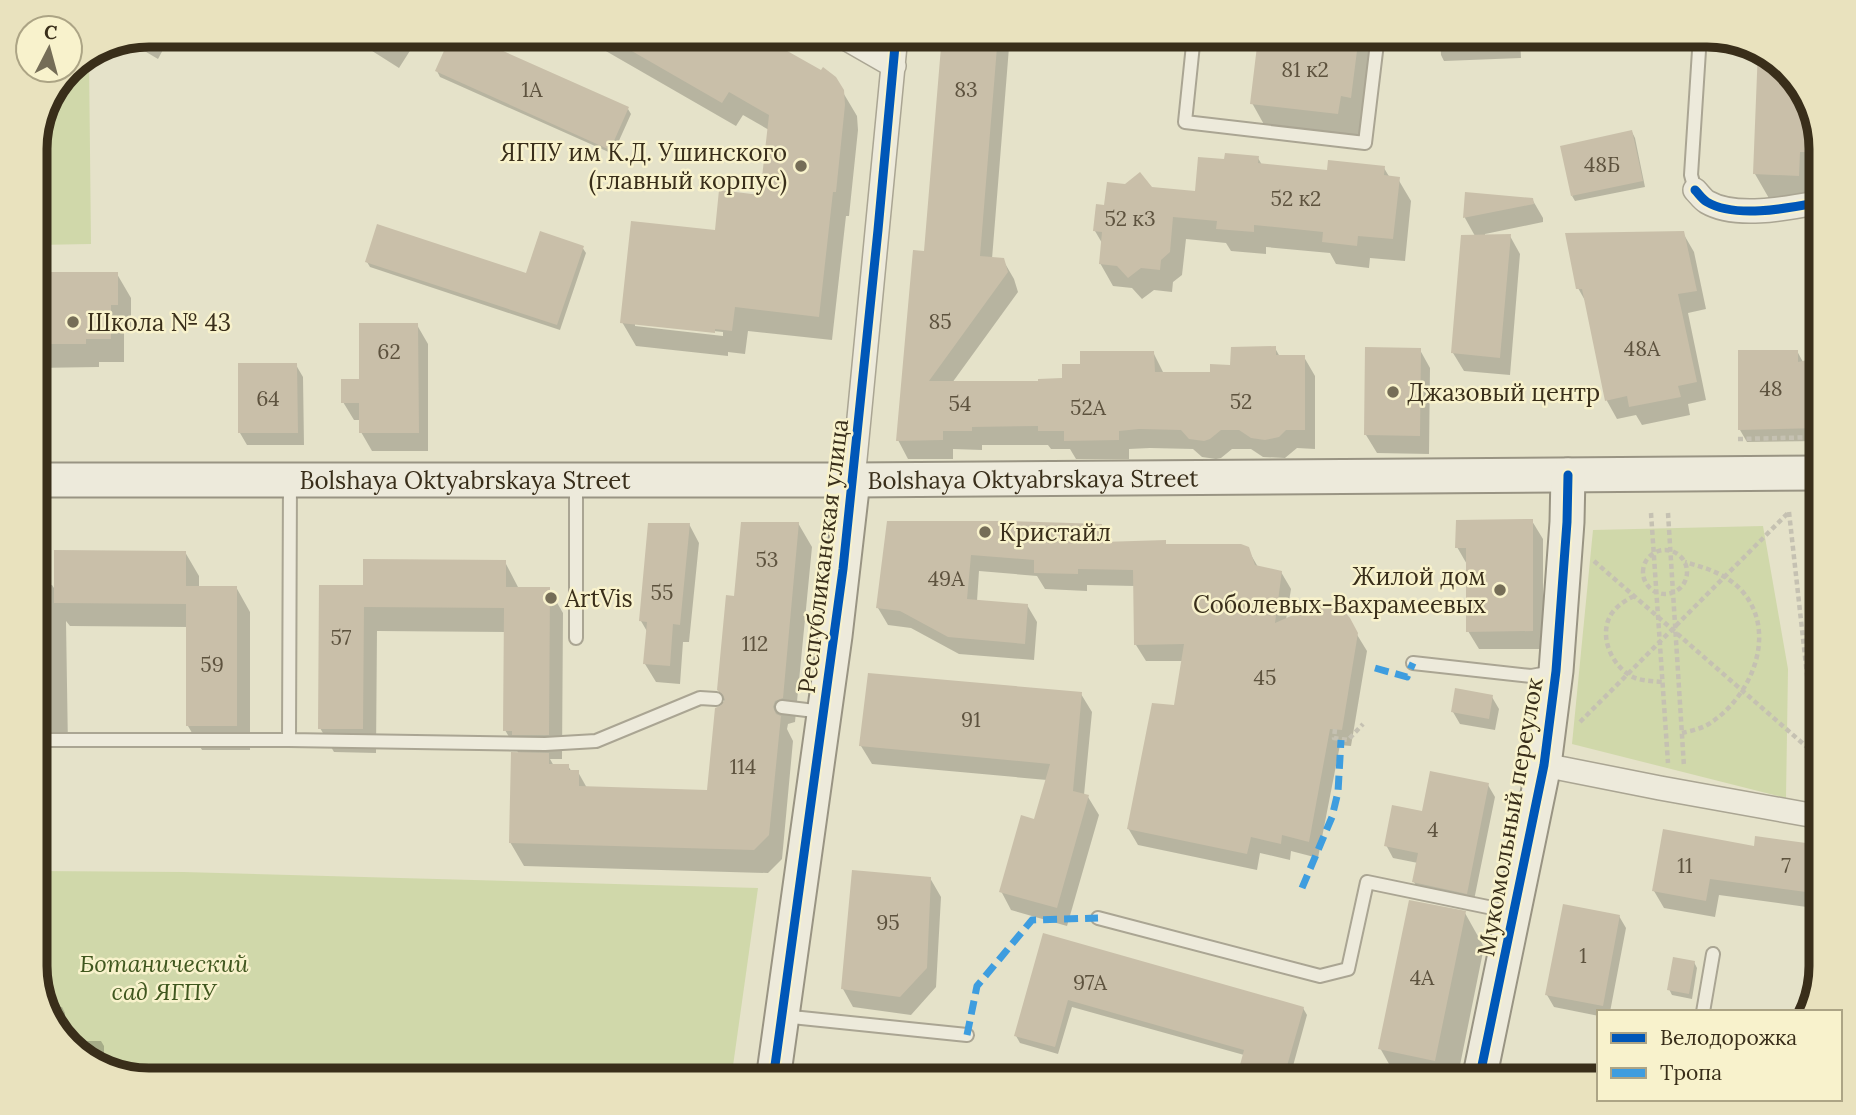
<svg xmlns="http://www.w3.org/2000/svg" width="1856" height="1115" font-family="Lora,serif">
  <rect width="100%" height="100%" fill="#e5e2c9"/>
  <path fill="#d0d8aa" d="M89,60l2,184 -56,1v-103l33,-72z
    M1763,526l25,143 -2,129 -214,-54 21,-214z
    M35,871l148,1 575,16 -27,192h-582l-57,-16 -41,-41 -16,-50z"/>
  <path fill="#0003" fill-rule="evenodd" d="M149,35h22l-13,24 -27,-16z
    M347,35h73l-21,33z
    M453,35h10l165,74 3,5 -18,40 -173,-77 -3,-6z
    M578,35h179l78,44 22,37 1,14 -9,86h-3l-14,124 -84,-9 -3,23 -17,-2v4l-92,-10 -14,-24 94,-90 46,-36 7,-66 -26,-15 -7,11zM635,323l88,9v4l-88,-10z
    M944,35h66l-18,224 11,1 11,19 4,13 -66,91h88l24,-3 18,-14 71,-14 11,22h47l64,-26 5,9h24l11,19v73l-18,-1 -12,10 -22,-1 -12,-8h-19l-11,9 -5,1 -14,-2 -9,-8 -43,-1 -21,1v10h-53l-6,-10h-19l-3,-4h-66v5l-29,-1v10h-45l-10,-19 28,-187z
    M1260,35h122l-12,95 -10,-1 -3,18 -86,-10 -19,-34z
    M1440,35h80l1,23 -77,3 -3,-6z
    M1760,49l4,2 41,41 16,50v43h-3l-1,24 -43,-2 -19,-33z
    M1632,132l3,6 10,49 -70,14 -3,-5z
    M1258,158l4,7 67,7 55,-4 6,10 8,1 13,22 -6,60 -35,-3 -1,10 -33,-4 -6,-11 -64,-6v7l-35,-3 -5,-8 -40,-4 -4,36 -9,7 -1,10 -18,-2 -12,9 -10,-11 -19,-2 -13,-23 2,-20 -7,-12 11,-24 45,-19 45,5 30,-32z
    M1467,194l65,5 11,19v4l-58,12v2h25l10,18 -10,121 -46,-4 -11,-18 22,-117 -10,-18z
    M1683,233l11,19 12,57 -18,4 18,87 -18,4 2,11 -48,10 -6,-10 -19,4 -10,-18 -20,-97 -9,-16z
    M582,247l4,6 -26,77 -190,-63 -3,-5 160,14z
    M35,274h82l14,24v30l-7,1v33h-25v5l-64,1z
    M417,325l11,19v107h-56l-11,-19v-12h-7l-11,-18 18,-22z
    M1420,350l10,18 -1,86 -52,-1 -11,-18z
    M1797,351l6,11 18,-3v82l-74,1 -7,-12z
    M296,365l7,12 1,68h-57l-7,-12z
    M1532,521l11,18v110h-64l-11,-18v-65l-11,-19z
    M798,523l14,24 -17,175 -7,2 -1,5 6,12 -11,118 -14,14 -244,-7 -14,-24 9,-88 -14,-24 1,-98 -129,-1 -1,122 -42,-1 -14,-24 45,-141 140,-25 14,27h30l14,24 -1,146h-12l4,7h14l4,6h6l9,16 122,4 16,-90 -7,-12 18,-92z
    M888,523l213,2 10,18 136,5 11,19 23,5 10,17 -5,31 59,-5 22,36 -16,95 -11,-1 -22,113 -27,-7 -1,9 -30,-7 -3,17 -119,-25 -10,-17 48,-121 7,-46h-37l-10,-16 -1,-59 -48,-1v6l-42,-2 -8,-13 -58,-5 -2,30 50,4 10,17 -3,38 -75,-6 -48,-26 -23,-3 -10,-17z
    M689,524l10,19 -10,99h-6l-3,42 -24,-2 -11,-18 3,-31 -7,-12z
    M185,552l14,24v11h37l14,25v138h-48l-14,-24v-99l-118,-1 -4,-5 2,127h-33v-162l17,-1 4,6z
    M1081,694l11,18 -8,83 4,2 11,18 -32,111 -56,-16 -10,-19 35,-70 11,-41 -175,-16 -11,-18z
    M1492,697l7,12 -4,21 -35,-6 -7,-12z
    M1488,785l7,12 -22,108 -52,-11 -7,-12 4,-19 -25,-5 -7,-13 38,-32z
    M1821,846v63l-102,-14 -4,22 -51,-9 -10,-17 101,-43z
    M930,878l11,19 -5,90 -25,28 -58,-8 -10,-18z
    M1465,913l19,34 -27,133h-59l-18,-32z
    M1619,916l7,12 -16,84h-11v4l-45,-9 -7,-12z
    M1044,935l259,73 4,7 -14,51 14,4 5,10h-74l6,-25 -172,-48 -14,47 -38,-11 -4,-7z
    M1694,962l3,6 -5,31 -20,-4 -3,-6z
    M46,1007h16l3,6v24l-14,-14z
    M68,1041h33l3,5v22l-12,-4z
    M1590,1068l9,2v10h-11z
    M1548,1076l20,4h-21z"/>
  <path fill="#c9bfa9" d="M451,35h16l162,72 -19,43 -175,-79z
    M604,35h155l62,35 2,-3 13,10 8,13 1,15 -9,87h-3l-14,125 -84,-10 -3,24 -17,-2v4l-95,-10 11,-102 84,9 4,-40 41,5 9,-80 -40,-23 -7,11z
    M942,35h56l-18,221 24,2 4,14 -79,109h109v-2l24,-1v-14h18v-13h74l1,21h55v-8l20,1 1,-18 45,-1v9h29v75h-19l-7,7 -14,3 -14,-2 -12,-8h-18l-11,9 -6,2 -15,-2 -8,-9 -42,-1 -20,2v9l-55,1v-10h-26v-5l-66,1v4h-29v9l-47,1 17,-191 11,1z
    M1286,35h73l-8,63 -10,-2 -3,18 -88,-10 8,-66 27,3z
    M1758,49l6,2 42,42 5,17 -2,42h-9l-1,24 -46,-2z
    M1632,130l11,51 -72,15 -11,-50z
    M1225,153l34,3 -1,7 69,7 1,-10 57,6 -1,9 16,2 -7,62 -35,-3 -1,10 -35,-4 1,-10 -69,-7v7l-38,-3 1,-8 -44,-4 -3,35 -9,8 -1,10 -19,-2 -13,10 -11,-12 -18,-2 3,-32 -9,-1 3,-27 8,1 3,-23 18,2 15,-12 12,15 43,4 3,-34 26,2z
    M1465,192l68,6 1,6 -71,14z
    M377,224l149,49 14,-42 44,15 -27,79 -192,-63z
    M1684,231l13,60 -19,3 19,88 -19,4 3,11 -52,10 -2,-11 -22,5 -23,-112h-6l-11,-56z
    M1511,234l-11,124 -49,-5 10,-118z
    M35,272h83v33h-7v34h-25v5h-51z
    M359,323h59l1,110h-60v-30h-18v-24h18z
    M1365,347l56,1 -1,88 -56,-1z
    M1738,350h60v12l23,-5v71l-83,2z
    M238,363h59l1,70h-60z
    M1533,519v112l-67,1v-84h-11l1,-28z
    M887,521h119l96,3v18l64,-2v4h75l8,3 6,18 27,6 -7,52 43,-19h11l14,6 7,8 8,15 -16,97 -12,-1 -21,113 -27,-7 -1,9 -30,-7 -4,17 -120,-25 25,-126 22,2 10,-61 -50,1 -1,-75 -55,-1v5l-44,-1v-13l-63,-5 -4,44 61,5 -3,40 -77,-7 -48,-26 -24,-3z
    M741,522h58l-16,176 -8,3 -2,6 3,7 5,2 -12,119 -15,15 -245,-7 2,-91 38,1v11h20v6h10v16l128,4 8,-82 5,-2 5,-6 -2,-5 -6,-5 9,-95 8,1z
    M648,523h42l-10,102 -7,-1 -3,42 -27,-2 4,-42 -8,-1z
    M54,550l132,1v35h51v140h-51v-122l-132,-1z
    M363,559l143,1v27h44l-1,148h-37v-4h-9l1,-123 -140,-1 -1,122h-45l1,-144h44z
    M868,673l214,19 -9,99 16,4 -32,113 -58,-16 22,-77 13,4 16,-55 -191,-18z
    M1455,688l38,7 -4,24 -38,-7z
    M1430,771l59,12 -22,111 -55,-12 6,-29 -34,-7 8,-41 30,6z
    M1663,829l91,17 1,-10 66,9v49l-111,-15 -4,22 -54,-10z
    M852,870l79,7 -4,91 -27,29 -59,-8z
    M1409,900l57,11 -31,150 -57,-12z
    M1563,904l57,11 -17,91 -58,-11z
    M1043,933l261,74 -21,73h-47l8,-30 -176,-50 -13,47 -41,-11z
    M1673,957l22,4 -6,33 -22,-4z"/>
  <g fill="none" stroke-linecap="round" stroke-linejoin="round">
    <defs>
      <path id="lane" d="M1194,35l-9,87 180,21 13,-108
        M1695,190l-4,-15 9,-140
        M576,638v-158
        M1413,663l118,13 22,-4
        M782,707l41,5
        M35,740h254l1,-260
        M289,740l256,4 51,-3 104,-43 16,1
        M1098,918l222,58 28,-7 19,-87 145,30
        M1703,1012l10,-58
        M782,1016l185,19"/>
      <path id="street" d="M840,35l54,31
        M1695,190c4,4 7,9 12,12 29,17 82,6 114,0
        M853,480l43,-445
        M1544,765l116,23 161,29"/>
      <g id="secondary">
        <path id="s1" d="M35,480h818l968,-7"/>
        <path d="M773,1080l62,-444 18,-156"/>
        <path d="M1479,1080l65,-315 12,-94 11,-149 1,-47"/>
      </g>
    </defs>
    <use href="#lane" stroke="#aaa593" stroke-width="16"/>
    <use href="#street" stroke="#aaa593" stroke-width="26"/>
    <use href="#secondary" stroke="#999483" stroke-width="37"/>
    <path stroke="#c5c1b2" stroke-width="4.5" stroke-dasharray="5 3.5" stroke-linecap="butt" d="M1738,439l83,-2
      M1789,512l31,280
      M1651,513l17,250
      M1668,513l16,254
      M1643 572a22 22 0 1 1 44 0a22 22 0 1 1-44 0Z
      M1594,561l222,194
      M1634,596c-8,4 -16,9 -22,17 -15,22 0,55 23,65 9,3 18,3 27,4
      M1580,722l209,-210
      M1335,729l-1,9 14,2 15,-16
      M1682,733c8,-2 18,-4 25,-8 44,-26 72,-92 35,-134 -15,-17 -36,-23 -57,-29"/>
    <use href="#lane" stroke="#edeadb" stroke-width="12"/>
    <use href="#street" stroke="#edeadb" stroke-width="23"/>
    <use href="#secondary" stroke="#edeadb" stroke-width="33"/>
    <path stroke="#3e9ddf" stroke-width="7" stroke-dasharray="14 7" stroke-linecap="butt" d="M1375,668l32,9 6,-14
      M1302,888l30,-71 6,-25 3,-52
      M967,1035l10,-49 55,-66 66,-2"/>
    <defs>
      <path id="cycleway" d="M1695,190c4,4 7,9 12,12 29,17 82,6 114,0
        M773,1080l70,-511 35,-339 18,-195
        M1479,1080l65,-315 12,-94 11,-149 1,-47"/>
    </defs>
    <use href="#cycleway" stroke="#f8f2cc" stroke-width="13"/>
    <use href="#cycleway" stroke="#0057b8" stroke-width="9"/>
  </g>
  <g fill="#756d57" stroke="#f8f2cc" stroke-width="2.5">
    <circle cx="801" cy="166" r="7"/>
    <circle cx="73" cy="322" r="7"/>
    <circle cx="1393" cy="392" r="7"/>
    <circle cx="985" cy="532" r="7"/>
    <circle cx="1500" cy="590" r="7"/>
    <circle cx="551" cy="598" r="7"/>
  </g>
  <g text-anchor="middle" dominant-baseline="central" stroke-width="5" stroke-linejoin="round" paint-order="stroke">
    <g font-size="21" fill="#5d523e">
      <text x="1305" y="69">81 к2</text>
      <text x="532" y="89">1А</text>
      <text x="966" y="89">83</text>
      <text x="1602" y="164">48Б</text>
      <text x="1296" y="198">52 к2</text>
      <text x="1130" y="218">52 к3</text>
      <text x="940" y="321">85</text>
      <text x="1642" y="348">48А</text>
      <text x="389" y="351">62</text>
      <text x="1771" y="388">48</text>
      <text x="268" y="398">64</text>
      <text x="1241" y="401">52</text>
      <text x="960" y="403">54</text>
      <text x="1088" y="407">52А</text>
      <text x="767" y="559">53</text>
      <text x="946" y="578">49А</text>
      <text x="662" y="592">55</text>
      <text x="341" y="637">57</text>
      <text x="755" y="643">112</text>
      <text x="212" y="664">59</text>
      <text x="1265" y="677">45</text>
      <text x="971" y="719">91</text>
      <text x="743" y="766">114</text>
      <text x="1433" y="829">4</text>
      <text x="1685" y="865">11</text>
      <text x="1786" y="865">7</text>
      <text x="888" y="922">95</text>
      <text x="1583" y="955">1</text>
      <text x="1422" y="977">4А</text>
      <text x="1090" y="982">97А</text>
    </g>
    <g font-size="24" fill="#392e1a" stroke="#f8f2cc" text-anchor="start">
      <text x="787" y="152" text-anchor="end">ЯГПУ им К.Д. Ушинского<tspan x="787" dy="28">(главный корпус)</tspan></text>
      <text x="87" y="322">Школа № 43</text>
      <text x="1407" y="392">Джазовый центр</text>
      <text x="999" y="532">Кристайл</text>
      <text x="1486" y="576" text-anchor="end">Жилой дом<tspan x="1486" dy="28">Соболевых-Вахрамеевых</tspan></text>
      <text x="565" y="598">ArtVis</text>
    </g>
    <g font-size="24" fill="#392e1a" stroke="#f8f2cc">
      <text stroke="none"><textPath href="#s1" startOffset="998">Bolshaya Oktyabrskaya Street</textPath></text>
      <text stroke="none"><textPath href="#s1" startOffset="430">Bolshaya Oktyabrskaya Street</textPath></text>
      <text transform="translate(823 556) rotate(-83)">Республиканская улица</text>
      <text transform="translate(1510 817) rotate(-80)">Мукомольный переулок</text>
    </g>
    <g font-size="24" font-style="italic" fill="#40571f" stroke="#f8f2cc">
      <text x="164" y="963">Ботанический<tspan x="164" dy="28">сад ЯГПУ</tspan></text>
    </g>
  </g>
  <path d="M0 0H1856V1115H0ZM149 47H1707A102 102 0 0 1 1809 149V966A102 102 0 0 1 1707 1068H149A102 102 0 0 1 47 966V149A102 102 0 0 1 149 47Z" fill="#e9e2be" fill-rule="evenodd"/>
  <path fill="none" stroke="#392e1a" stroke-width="9" d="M149 47H1707A102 102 0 0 1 1809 149V966A102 102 0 0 1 1707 1068H149A102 102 0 0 1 47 966V149A102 102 0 0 1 149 47Z"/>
  <rect x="1597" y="1010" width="245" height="91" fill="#f8f2cc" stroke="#aca485" stroke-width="2"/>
  <rect x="1611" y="1033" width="35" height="10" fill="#0057b8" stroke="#aca485" stroke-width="2"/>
  <text x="1660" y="1045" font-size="21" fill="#392e1a">Велодорожка</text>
  <rect x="1611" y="1068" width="35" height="10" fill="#3e9ddf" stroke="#aca485" stroke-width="2"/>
  <text x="1660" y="1080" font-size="21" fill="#392e1a">Тропа</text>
  <g transform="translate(49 49) rotate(6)"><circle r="33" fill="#f8f2cc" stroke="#aca485" stroke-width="2"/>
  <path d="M0-5L12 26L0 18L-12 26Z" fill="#756d57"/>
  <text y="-10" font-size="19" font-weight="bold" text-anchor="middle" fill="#392e1a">С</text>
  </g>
</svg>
